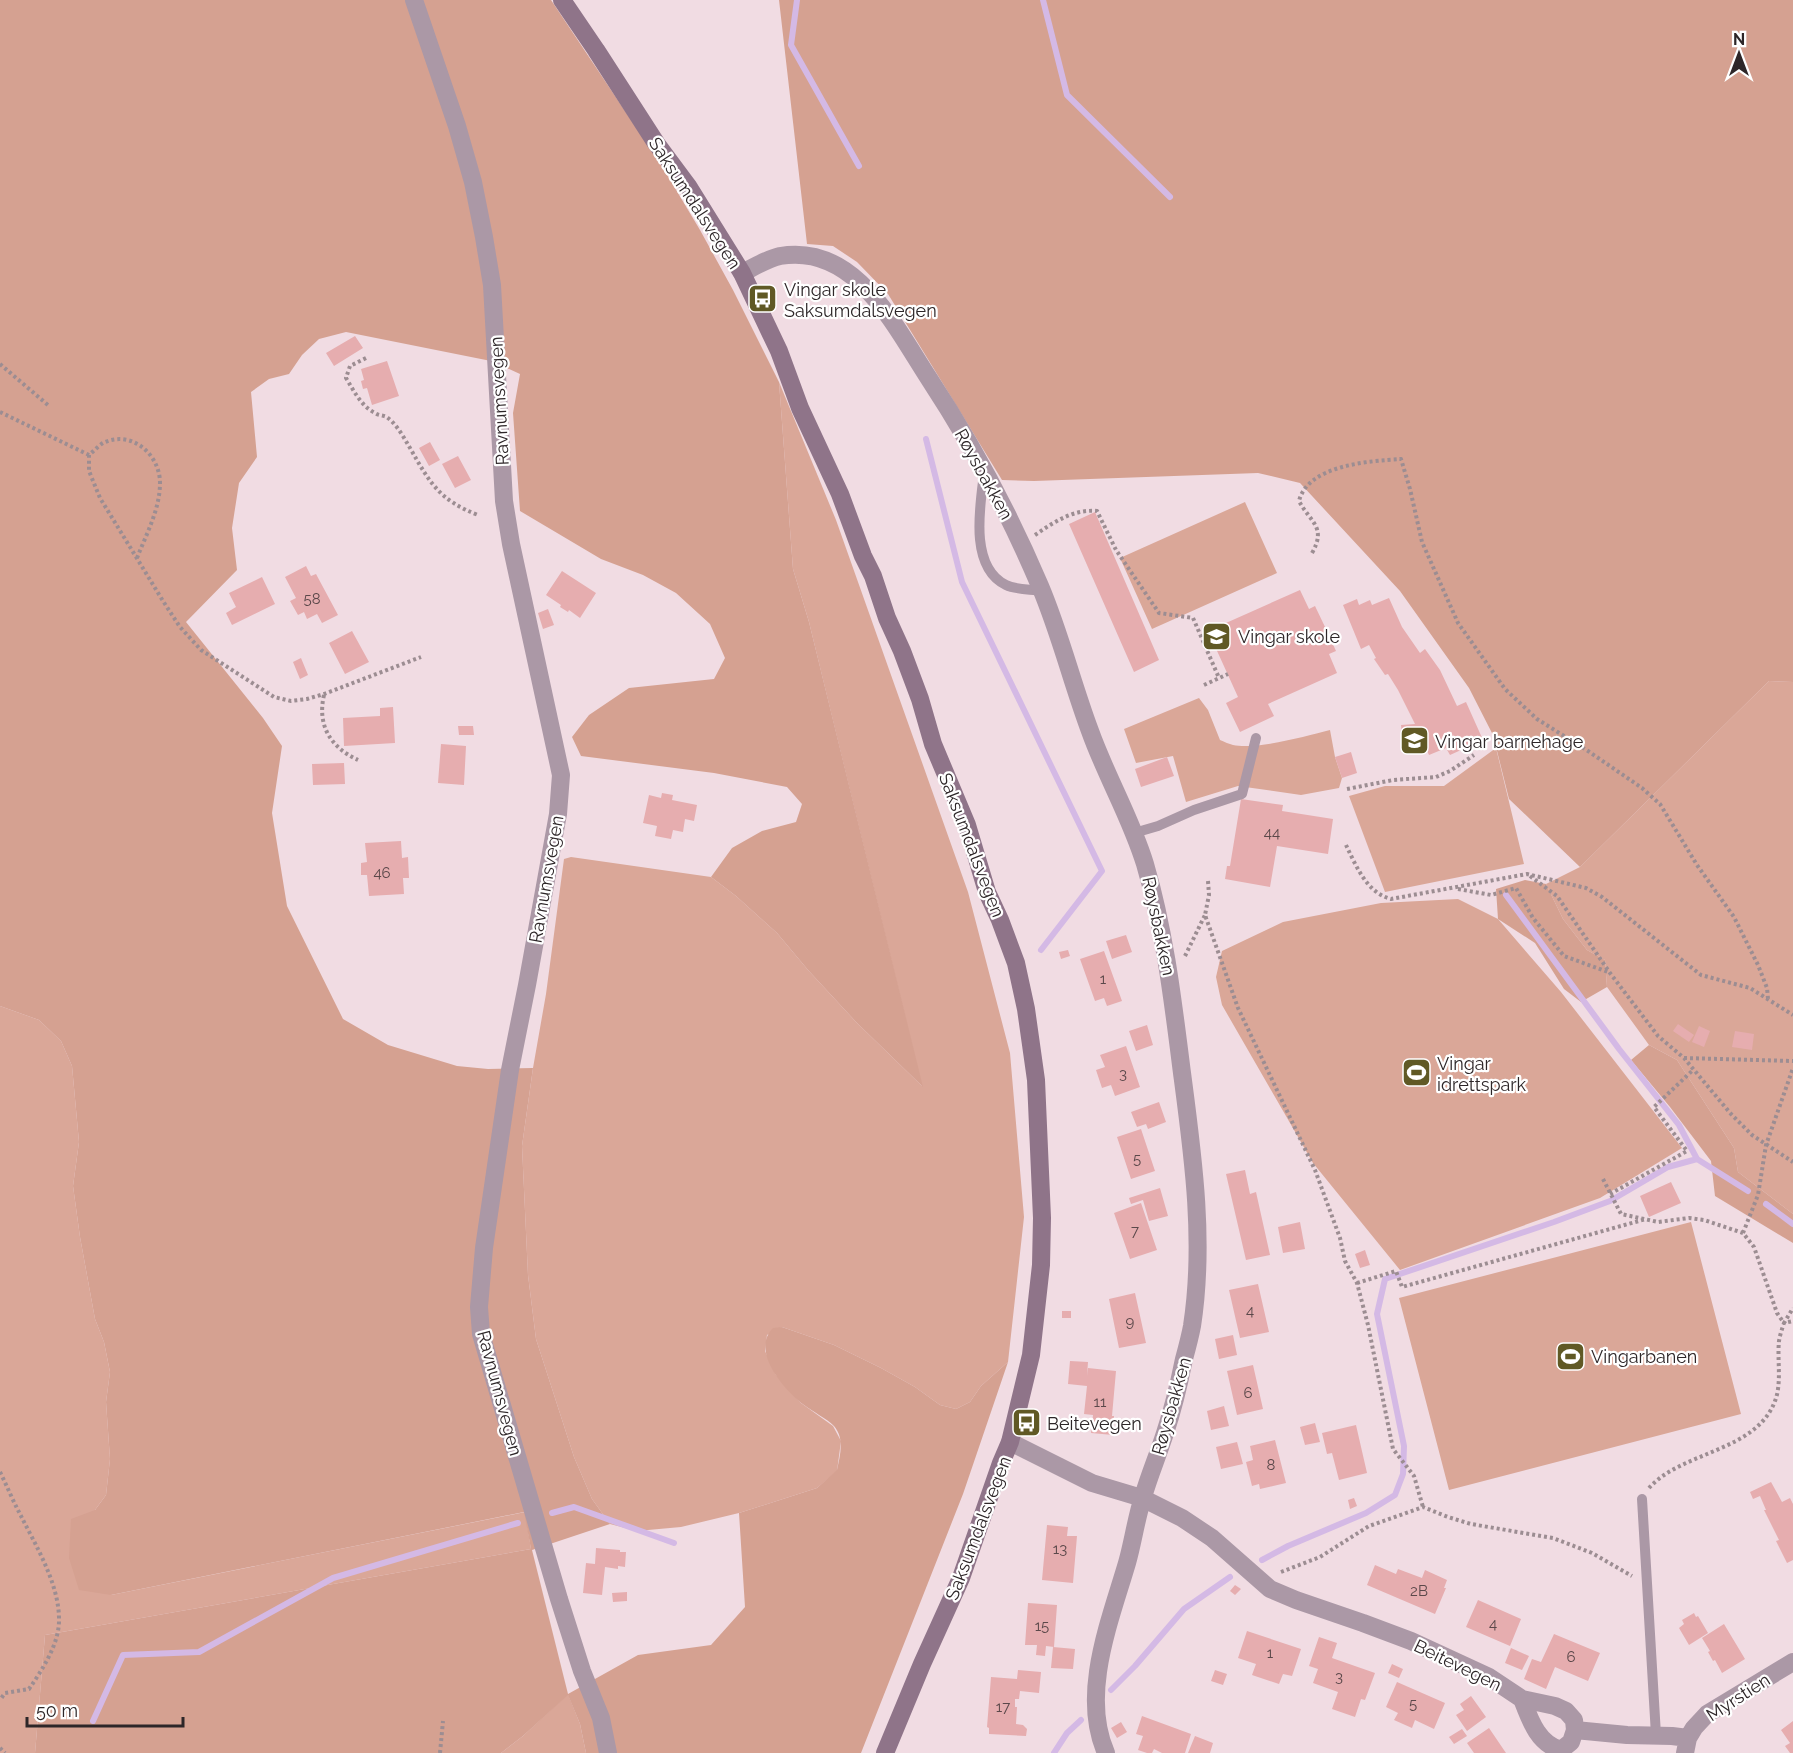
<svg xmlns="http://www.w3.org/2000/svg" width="1793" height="1753" font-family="Raleway,sans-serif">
  <rect width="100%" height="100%" fill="#f1dce3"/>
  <path fill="#daa798" d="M779,382l57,138 132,372 42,161 14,164 -16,145 -27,24 -11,16 -14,7 -16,-4 -25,-18 -34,-19 -47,-23 -52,-18 -15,8 -2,16 11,24 25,28 32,23 8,15 -4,30 -20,17 -78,25 -58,14 -44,4 -27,-7 -18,-25 -18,-42 -38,-118 -8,-64 -6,-129 11,-78 13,-74 18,-135 7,-2 140,20 25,19 41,37 31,37 49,53 65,63 -113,-464 -16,-53z
    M1245,502l32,71 -125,56 -32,-71z
    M1769,681l24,1v532l-55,-42 -4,-24 -57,-88 -28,-15 -42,-58 -2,-27 -18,-10 -24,-31 -17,-35 34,-17z
    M1199,698l9,12 12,30c5,2 9,4 13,5 24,5 73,-9 97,-15l5,27 7,21 -3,10 -38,7 -63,-9 -52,16 -13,-46 -37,7 -12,-34z
    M1496,748l28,116 -139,28 -36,-96 36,-10h59z
    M1458,899l40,20 63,73 121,156 -82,50 -200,72 -87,-107 -91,-158 -6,-28 6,-26 61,-29 98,-19z
    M0,1006l39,14 22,21 11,25 7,76 -6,44 7,51 15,82 9,23 6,30 -4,30 4,57 -4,36 -11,15 16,85 414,-83 6,37 -486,86 -10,118h-35z
    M1691,1222l50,192 -292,76 -50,-192z
    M568,1694l12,30 6,29h-85l22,-17z"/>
  <path fill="#d5a191" d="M0,0h551l112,168 37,62 33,60 46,92 14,187 16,53 114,465 -66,-64 -49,-53 -31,-37 -41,-37 -25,-19 21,-29 30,-17 34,-9 6,-18 -15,-17 -73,-14 -133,-17 -9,-19 17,-22 40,-27 85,-9 11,-21 -15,-34 -34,-31 -33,-18 -42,-16 -81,-48 -7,-98 7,-39 -29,-13 -145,-29 -27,7 -17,16 -13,19 -20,5 -18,13 6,65 -18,26 -7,45 5,42 -51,52 77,96 19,28 -10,67 15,93 56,113 45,26 69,21 31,3 45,-1 -11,78 6,129 8,64 38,118 18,42 18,25 -78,26 36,144 70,-39 73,-10 34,-38 -6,-94 78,-25 20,-18c3,-15 8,-31 -3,-44 -8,-8 -21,-14 -30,-21 -20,-15 -54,-54 -31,-77l9,-1 52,18 47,23 34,19 25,18 16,4 14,-7 11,-16 27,-24 -45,132 -102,259h-275l-6,-29 -12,-29 -45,41 -22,17h-466l10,-118 486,-86 -7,-37 -413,83 -32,-5 -10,-32 2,-39 24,-9 11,-15 4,-36 -4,-57 4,-30 -6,-30 -9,-23 -15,-82 -7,-51 6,-44 -7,-76 -11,-25 -22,-21 -39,-14z
    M779,0h1014v682l-24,-1 -189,186 -71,-68 -16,-64 -24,-47 -69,-97 -100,-108 -42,-10 -224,8 -32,-1 -114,-186 -31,-32 -24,-16 -26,-2z
    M1525,880l21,4 17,35 24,31 18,10 2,27 -26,15 -17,-13 -29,-46 -37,-24 -2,-30z
    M1649,1045l28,15 57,88 4,24 55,42v29l-78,-47 -4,-35 -41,-54 -39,-47z"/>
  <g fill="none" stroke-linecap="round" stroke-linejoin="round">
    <path stroke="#d4b9e5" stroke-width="6" d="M797,0l-6,45 68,121
      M1043,0l24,95 103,102
      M926,439l36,143 140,289 -61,79
      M1506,895l113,154 60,76 18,34
      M1766,1204l27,20
      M552,1513l22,-6 100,36
      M1262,1560l26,-14 78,-33 29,-18 8,-21 1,-28 -27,-132 8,-35 169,-57 56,-21 58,-34 29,-8 51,32
      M1111,1690l24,-24 49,-57 46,-32
      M93,1721l30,-66 76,-3 134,-74 185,-55
      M1054,1753l13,-20 14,-13"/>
  </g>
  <path fill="#e6adaf" d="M355,336l8,12 -29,18 -8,-13z
    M387,361l12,35 -27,9 -5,-17 -4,1 -2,-8 3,-1 -3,-11z
    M430,442l10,18 -11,6 -10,-18z
    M458,456l13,24 -16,8 -13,-24z
    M1095,512l64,148 -25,12 -65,-148z
    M306,566l5,10 5,-2 22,41 -16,8 -5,-9 -10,5 -3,-7 -6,3 -8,-14 6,-3 -11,-21z
    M562,571l34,22 -16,25 -11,-8 -1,2 -8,-5 1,-2 -15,-10z
    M262,577l13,27 -43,21 -6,-12 10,-6 -7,-14z
    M1300,590l9,19 6,-3 11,23 10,22 -7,3 8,19 -69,31 6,12 -34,16 -14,-29 12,-6 -30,-66z
    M1389,598l13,29 18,26 5,-4 15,21 17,36 9,-4 17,38 -33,15 -4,-7 -17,7 -6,-13 -20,2 -2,-19 14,-1 -17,-34 -10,-16 -3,1 -11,-16 2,-1 -7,-13 -8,4 -18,-44 14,-6 2,6 11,-5 2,5z
    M548,609l6,16 -11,4 -5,-16z
    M352,631l17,31 -24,12 -16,-31z
    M301,658l7,17 -8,4 -7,-17z
    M393,707l2,36 -51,3 -1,-28 37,-2v-8z
    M458,726h15l1,9h-15z
    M441,744l25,2 -2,39 -26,-2z
    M1351,752l6,21 -15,5 -7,-21z
    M1167,757l7,19 -33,11 -6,-18z
    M344,763l1,21 -32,1 -1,-21z
    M662,793l11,2 -1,5 25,5 -3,16 -9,-2 -2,13 -10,-2 -2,9 -16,-3 2,-10 -14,-3 6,-28 12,3z
    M1241,799l42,6 -1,6 51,8 -5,35 -51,-8 -7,41 -45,-8 2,-13h3z
    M401,841l1,17 6,-1 1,21h-6l1,16 -35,2 -2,-21h-6v-12l6,-1 -2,-19z
    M1126,935l6,17 -20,7 -6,-18z
    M1068,950l2,6 -9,3 -2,-7z
    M1104,951l18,50 -15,5 -3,-8 -9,3 -15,-42z
    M1678,1024l16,11 -5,7 -16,-11z
    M1147,1025l6,20 -17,6 -7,-20z
    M1699,1026l11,5 -6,16 -12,-5z
    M1735,1031l19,3 -2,16 -20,-3z
    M1126,1046l14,41 -25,9 -4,-11 -9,3 -6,-18 9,-3 -5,-12z
    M1159,1102l7,20 -18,7 -2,-5 -9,3 -6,-15z
    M1141,1129l14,42 -24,8 -14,-42z
    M1245,1170l5,24 6,-2 14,63 -24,5 -20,-86z
    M1671,1182l10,21 -32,14 -9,-21z
    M1160,1188l8,28 -19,5 -6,-21 -12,4 -2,-6z
    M1141,1203l16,47 -27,9 -16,-46z
    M1300,1222l5,27 -22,4 -5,-26z
    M1365,1250l5,15 -10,3 -5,-14z
    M1258,1284l11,48 -29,6 -11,-48z
    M1135,1293l11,50 -27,5 -10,-49z
    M1062,1311h9v7h-9z
    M1233,1335l4,20 -18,4 -4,-20z
    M1070,1361l18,1 -1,14 1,-8 28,3 -4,45h2l-1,19 -22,-2 2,-18 -9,-1 3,-28 -19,-2z
    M1253,1365l10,44 -26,6 -10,-44z
    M1224,1406l5,20 -18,4 -4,-19z
    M1315,1423l5,19 -15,3 -5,-18z
    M1356,1425l11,48 -28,7 -7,-27 -5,1 -5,-21z
    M1275,1440l11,43 -26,6 -1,-5 -7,2 -6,-24 7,-2 -3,-14z
    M1237,1442l6,22 -22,5 -5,-22z
    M1771,1482l11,20 8,-4 3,6v56l-6,3 -11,-22 3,-1 -15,-30h2l-6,-14 -7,3 -3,-7z
    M1354,1498l3,8 -7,3 -2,-9z
    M1047,1525l21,2 -1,9h10l-4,47 -31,-3z
    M596,1548l24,2v2h6l-1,15 -7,-1v3l-13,-2 -3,28 -19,-2 3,-30 9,1z
    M1375,1565l21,9 2,-5 24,9 3,-8 22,10 -3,8h2l-11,26 -68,-29z
    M1235,1585l6,4 -6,6 -5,-4z
    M627,1592v9l-14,1 -1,-9z
    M1478,1600l43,19 -11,27 -44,-19z
    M1028,1603l29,2 -3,42 -8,-1 -1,10 -9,-1 1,-10h-12z
    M1694,1613l2,4 2,-1 10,17 -19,12 -10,-17 5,-4 -2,-4z
    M1724,1624l21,35 -23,14 -7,-13 -2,1 -5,-9 2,-1 -8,-13z
    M1247,1631l54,18 -9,27 -9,-2 -4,10 -27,-9 4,-11 -18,-6z
    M1554,1634l46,19 -12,28 -33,-14 -9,22 -22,-10 8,-20 9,3z
    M1319,1637l18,6 -5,15 43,15 -10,27 -4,-1 -6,18 -23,-8 6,-17 -25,-9 5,-14 -9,-3z
    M1053,1647l22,2 -2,20 -22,-1z
    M1511,1648l18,8 -7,14 -17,-7z
    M1392,1664l11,5 -4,9 -11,-5z
    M1018,1670l23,2 -2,21 -19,-2 -1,8h-4v8h2l-1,17 7,1 4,4 -1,7 -37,-2v-6l-2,-1 4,-50 26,2z
    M1215,1670l12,4 -4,11 -12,-4z
    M1397,1682l48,21 -11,26 -19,-9 -3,8 -18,-8 4,-7 -12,-6z
    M1471,1696l15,21 -19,14 -11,-16 8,-5 -4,-6z
    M1142,1716l49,18 -6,19h-23l-8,-4 -2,4h-5l-9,-3 5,-14 -7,-2z
    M1793,1721v32h-3l-5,-7 5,-3 -9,-13z
    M1121,1722l6,10 -10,6 -6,-10z
    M1489,1728l17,25h-32l-7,-10z
    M1462,1729l5,7 -13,8 -5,-7z
    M1195,1736l18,7 -3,10h-22z"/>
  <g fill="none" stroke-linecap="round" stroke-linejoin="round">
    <path stroke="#9c8d92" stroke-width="4" stroke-dasharray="3 3" stroke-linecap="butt" d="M366,358l-16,8 -4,12c8,13 15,28 29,35 4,3 10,2 13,5 10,8 16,20 22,30 20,35 29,52 68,67
      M0,364l49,42
      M0,412l89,43
      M1035,535c19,-13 38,-26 62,-24l19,39 43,63 34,5 26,60
      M1312,553c15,-26 -2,-31 -13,-52 9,-36 70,-40 102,-42l9,30 12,53 36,81 47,66 32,30 51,32 54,37 18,16 37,61 37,52 24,48 9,23 1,11
      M137,558c9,-23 23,-49 23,-75 0,-28 -28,-54 -57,-40 -5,3 -9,8 -14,12v16l11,27 63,103 17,26 21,23 73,47 17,4 16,-2 17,-5 97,-37
      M1204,685l24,-11
      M324,695c-7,30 6,52 34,65
      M1347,789l46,-9 43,-3 14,-6 24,-16
      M1346,845c10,21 21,48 45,54l136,-25 59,14 16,9 99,78 49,13 43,27
      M1530,876l27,20 53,77 48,63 26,22 47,56 21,21 41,27
      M1208,881l1,14 -4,20 33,93 77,162 25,68 5,23 12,22 11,42 25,124 21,27 9,31
      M1458,889l33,6 25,-7 17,30 31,38 44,16
      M1185,956l20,-41
      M1684,1058l109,3
      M1603,1179l18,35 37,8 31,-4 15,2 39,13 11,14 23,66 7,10 9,-15
      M1610,1194l77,-43 -33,-44 39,-37
      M1743,1233l15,-38 8,-50 6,-17 21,-60
      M1357,1283l39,-12 6,16 244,-68
      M0,1472c7,14 13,29 20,42 16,32 40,71 39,108 -1,24 -17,48 -30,67l-24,4 -5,7
      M1649,1488c33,-37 107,-36 126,-87 7,-18 2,-41 4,-60 1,-6 3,-12 5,-18l9,-2
      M1281,1572l39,-15 49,-31 54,-19 25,10 23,7 82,14 39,15 40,23
      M0,1748l5,5
      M440,1753l3,-32"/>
    <path stroke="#ab98a6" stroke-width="10" d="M984,474c-4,32 -15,93 22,111 10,5 25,4 36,6
      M1134,833l24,-7 36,-16 48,-16 14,-56
      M1642,1499l14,236"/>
    <path stroke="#ab98a6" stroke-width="18" d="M414,0l43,126 16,56 11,55 8,48 12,216 7,43 50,231 -3,39 -31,171 -17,85 -26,178 -5,59 2,27 78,265 23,72 19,47 7,35
      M742,273c12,-6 25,-14 38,-17 75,-13 114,69 148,121 42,64 82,138 112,209 20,47 32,97 50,145 16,45 41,87 55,133 20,68 28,138 37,209 11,83 23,169 10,253 -2,11 -5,22 -8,33 -5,25 -11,50 -19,74 -7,22 -16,43 -22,64 -7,22 -10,45 -16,66 -17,58 -47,131 -21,190
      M1010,1442l82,41 50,15 40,20 30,20 58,51 26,11 67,23 48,18 78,36 33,22 33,7 11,5 8,9 1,10 -4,12 -10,8c-23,-6 -31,-30 -39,-51
      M1575,1730l52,5 45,1 16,2
      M1685,1753l3,-15 6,-10 13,-14 86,-52"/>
    <path stroke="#8f7489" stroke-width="18" d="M562,0l34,50 60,93 32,43 54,87 37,78 21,57 40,86 23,62 10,20 14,42 15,33 18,48 13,45 34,81 20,67 13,28 16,43 10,46 10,71 6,138 -1,47 -10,90 -21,87 -9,21 -40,115 -39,86 -37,89"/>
  </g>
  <defs>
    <symbol id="bus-square" viewBox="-11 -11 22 22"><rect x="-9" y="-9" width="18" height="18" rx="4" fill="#605925" stroke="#fff"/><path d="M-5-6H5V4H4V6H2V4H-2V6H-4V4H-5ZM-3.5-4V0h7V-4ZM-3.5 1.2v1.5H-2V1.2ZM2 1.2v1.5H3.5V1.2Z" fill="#fff"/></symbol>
    <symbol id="school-square" viewBox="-11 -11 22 22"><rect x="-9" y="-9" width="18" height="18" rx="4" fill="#605925" stroke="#fff"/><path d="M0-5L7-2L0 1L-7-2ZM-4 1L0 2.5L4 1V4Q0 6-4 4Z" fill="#fff"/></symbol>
    <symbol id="stadium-square" viewBox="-11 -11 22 22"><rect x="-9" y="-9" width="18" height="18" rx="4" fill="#605925" stroke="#fff"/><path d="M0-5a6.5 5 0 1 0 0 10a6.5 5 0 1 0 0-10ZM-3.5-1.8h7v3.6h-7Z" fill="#fff"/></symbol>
  </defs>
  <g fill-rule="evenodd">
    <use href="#bus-square" x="746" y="282" width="33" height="33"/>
    <use href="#school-square" x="1200" y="620" width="33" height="33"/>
    <use href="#school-square" x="1398" y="724" width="33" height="33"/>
    <use href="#stadium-square" x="1400" y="1056" width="33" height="33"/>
    <use href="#stadium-square" x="1554" y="1340" width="33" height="33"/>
    <use href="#bus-square" x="1010" y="1406" width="33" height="33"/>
  </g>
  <g text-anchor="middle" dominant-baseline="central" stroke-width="4.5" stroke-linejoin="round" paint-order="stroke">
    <g font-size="15" fill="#5b484a">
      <text x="312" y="599">58</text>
      <text x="1272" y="833">44</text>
      <text x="382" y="873">46</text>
      <text x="1103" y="979">1</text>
      <text x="1123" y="1074">3</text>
      <text x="1137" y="1159">5</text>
      <text x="1135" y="1231">7</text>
      <text x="1250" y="1311">4</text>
      <text x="1130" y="1322">9</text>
      <text x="1248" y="1393">6</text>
      <text x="1100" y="1402">11</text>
      <text x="1271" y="1465">8</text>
      <text x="1060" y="1549">13</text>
      <text x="1419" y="1591">2B</text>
      <text x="1493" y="1624">4</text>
      <text x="1042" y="1626">15</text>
      <text x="1270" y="1653">1</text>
      <text x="1571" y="1657">6</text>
      <text x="1339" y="1677">3</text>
      <text x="1413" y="1704">5</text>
      <text x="1003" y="1707">17</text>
    </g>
    <g font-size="18" fill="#2d2628" stroke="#fff">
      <text transform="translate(695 203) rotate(57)">Saksumdalsvegen</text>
      <text transform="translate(499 401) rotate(-93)">Ravnumsvegen</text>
      <text transform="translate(984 474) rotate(61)">Røysbakken</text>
      <text transform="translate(972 845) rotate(69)">Saksumdalsvegen</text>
      <text transform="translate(546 879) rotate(-80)">Ravnumsvegen</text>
      <text transform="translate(1159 926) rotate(78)">Røysbakken</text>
      <text transform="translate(500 1393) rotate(75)">Ravnumsvegen</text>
      <text transform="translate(1171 1406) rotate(-74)">Røysbakken</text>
      <text transform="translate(978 1528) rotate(-69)">Saksumdalsvegen</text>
      <text transform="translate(1458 1665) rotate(26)">Beitevegen</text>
      <text transform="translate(1738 1697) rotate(-33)">Myrstien</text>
    </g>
    <g font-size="18" fill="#2d2628" stroke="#fff" text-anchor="start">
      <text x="784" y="289">Vingar skole<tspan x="784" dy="21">Saksumdalsvegen</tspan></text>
      <text x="1238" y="636">Vingar skole</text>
      <text x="1435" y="741">Vingar barnehage</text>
      <text x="1437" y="1063">Vingar<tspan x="1437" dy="21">idrettspark</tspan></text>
      <text x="1591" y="1356">Vingarbanen</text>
      <text x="1047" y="1423">Beitevegen</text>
    </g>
  </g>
  <g transform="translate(1739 54)" stroke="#ffffff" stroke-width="4.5" paint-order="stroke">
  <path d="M0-4.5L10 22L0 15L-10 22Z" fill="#2d2628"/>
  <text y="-9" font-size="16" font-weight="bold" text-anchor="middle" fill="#2d2628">N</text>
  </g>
  <path d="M27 1717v9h156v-9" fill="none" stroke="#2d2628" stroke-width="3"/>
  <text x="36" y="1717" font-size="18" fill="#2d2628" stroke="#ffffff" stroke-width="4.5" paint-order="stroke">50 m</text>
</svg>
